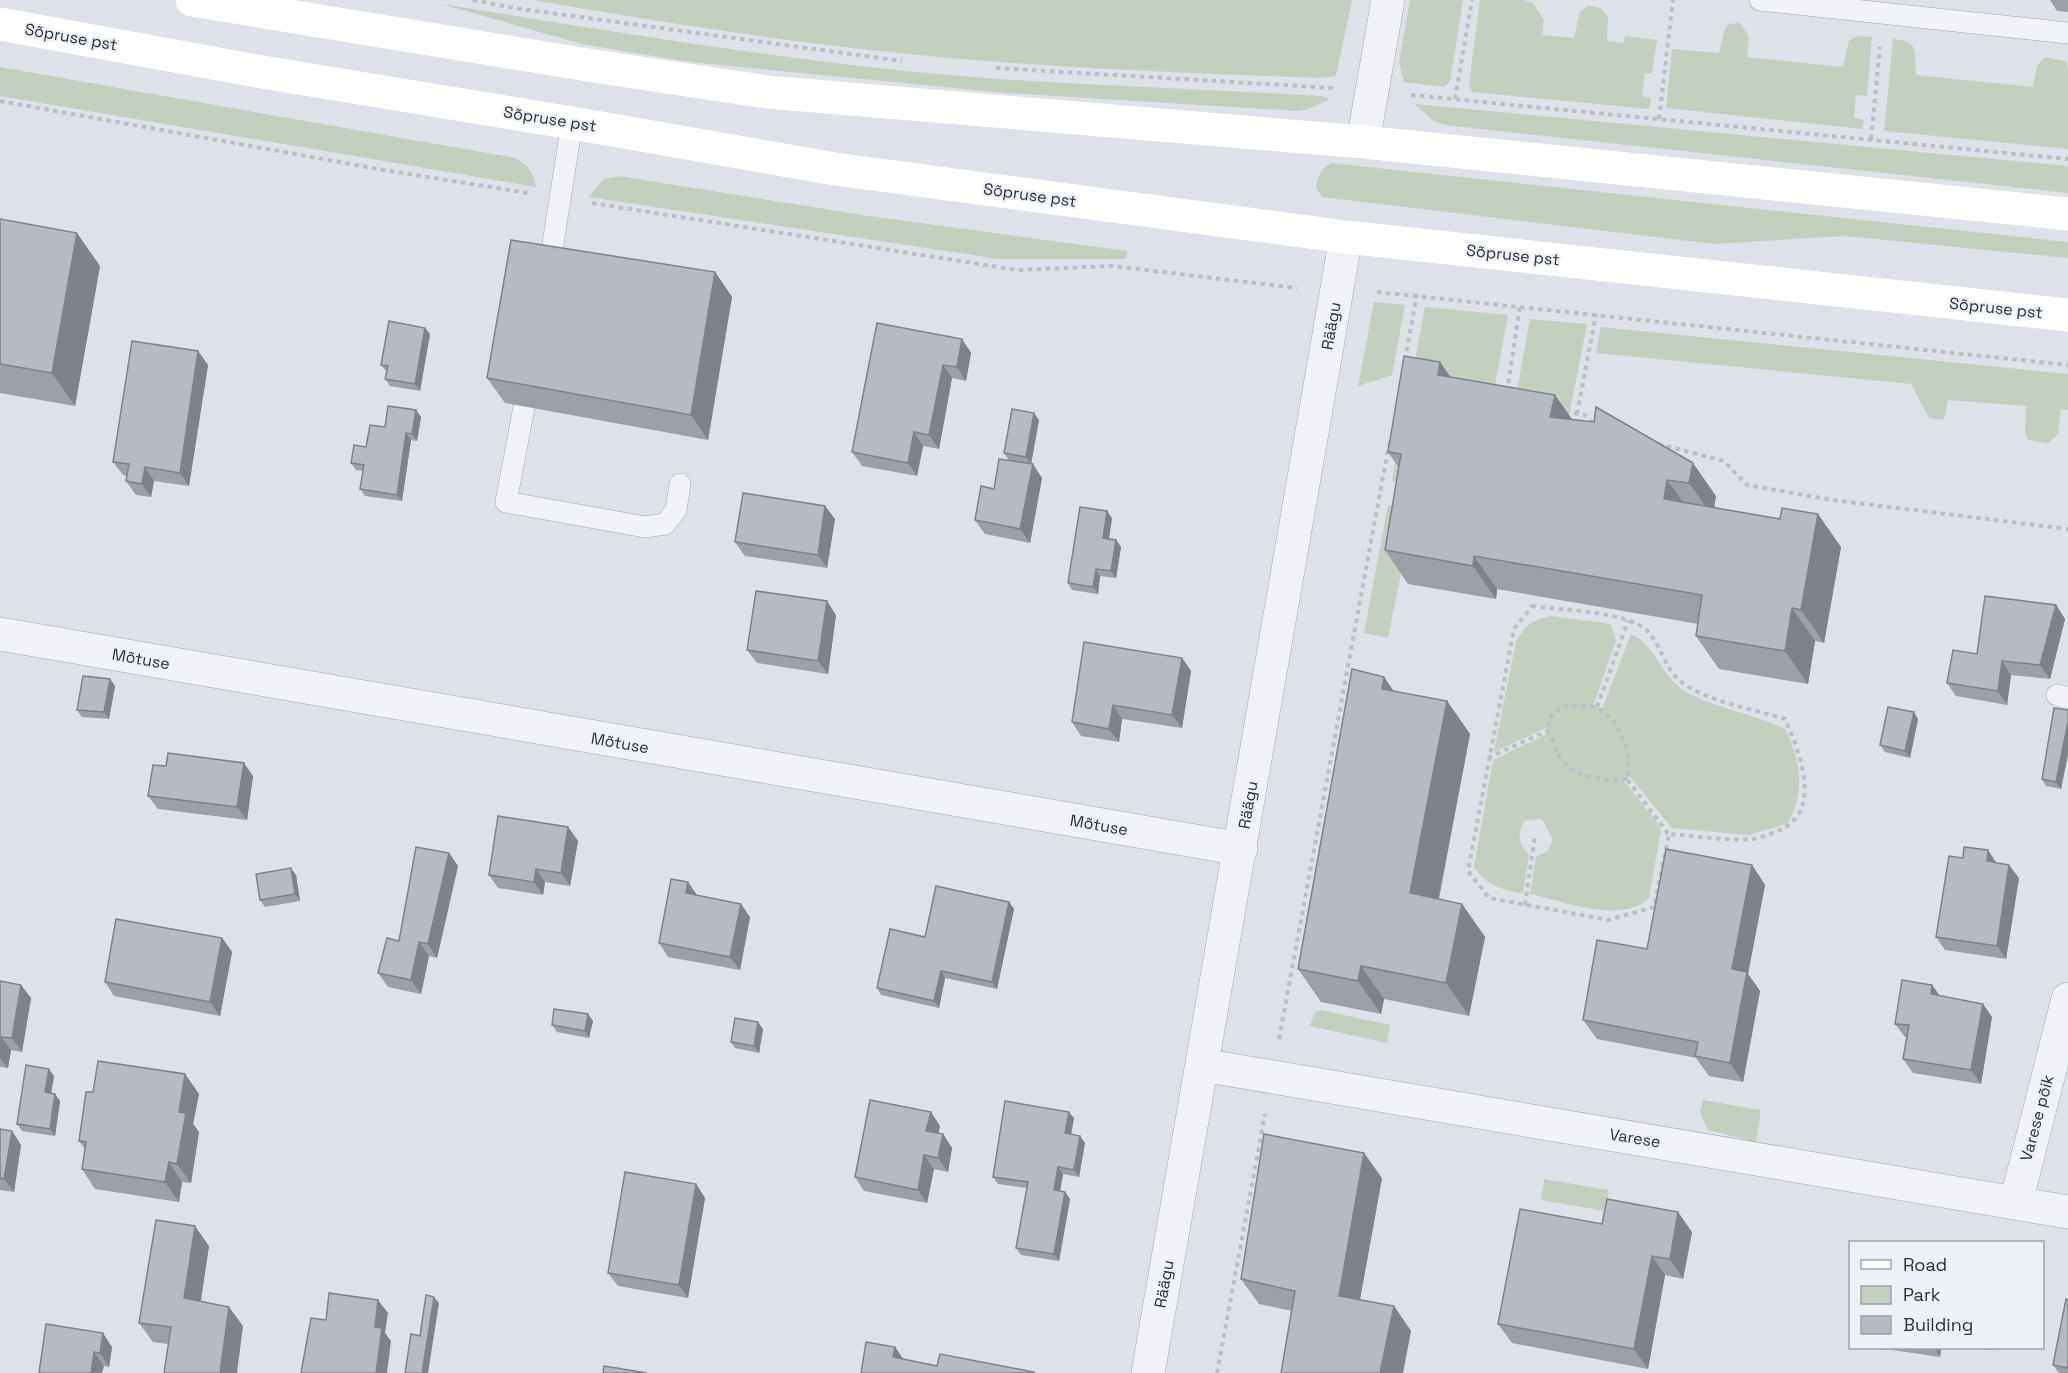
<svg xmlns="http://www.w3.org/2000/svg" width="2068" height="1373" font-family="'Space Grotesk',sans-serif">
  <rect width="100%" height="100%" fill="#dee1e7"/>
  <path fill="#c3d0bf" d="M532,0h820l-16,76 -15,2c-137,-5 -275,-10 -412,-24 -127,-12 -252,-33 -377,-54z
    M1410,0h53l-13,82 -6,5 -40,-5 -5,-20z
    M1480,0h44l9,3 11,17 -2,15 32,3 6,-27 8,-5 13,2 7,9 -1,24 17,2 1,-7 32,4 -5,33h-7l-3,23 9,2 -2,11 -177,-17 -3,-8z
    M441,4c157,25 315,52 474,68 135,13 271,16 407,24l8,3 -21,10 -11,2 -292,-18 -317,-31 -107,-18z
    M1740,23l9,14 -2,20 96,10 6,-27 9,-4 14,1 -5,59 -11,-1 -2,23 10,2 -2,9 -196,-21 6,-59 47,4 6,-24 4,-5z
    M1893,39c28,2 21,14 23,36l117,12 4,-21 8,-9 20,4 3,6v82l-184,-18z
    M0,67l515,91c12,6 19,15 21,29l-536,-91z
    M1415,104l653,62v27l-624,-68 -12,-5z
    M1331,163l737,79v16l-223,-22 -131,8 -392,-47 -6,-9c2,-13 4,-18 15,-25z
    M619,176l250,40 236,32 22,3 -1,8h-127l-411,-62 16,-18z
    M1374,302l31,3 -13,70 -34,11z
    M1425,307l83,8 -18,98 -79,72 -19,-4z
    M1530,319l57,5 -17,86 -55,-9z
    M1601,327l467,47v36l-7,-1 -3,25 -10,9 -20,-3 -3,-9 1,-25 -78,-6 -4,20 -15,-2 -18,-34 -315,-31z
    M1388,505l26,5 -26,128 -24,-5z
    M1551,616l60,8 5,17 -23,65 9,3 29,-75c25,11 31,45 57,59 31,16 66,21 97,36 16,30 21,66 2,95l-39,11 -76,-7 -42,-51 -6,4 33,41 4,9 -12,67c-26,27 -86,3 -119,-4l6,-38 11,-4 6,-12 -11,-21 -18,2c-7,14 -6,22 5,34l-6,39c-22,-5 -36,-8 -49,-27l19,-107 54,-26 -1,-6 -52,24 22,-111c10,-16 17,-22 35,-25z
    M1321,1010l69,15 -3,18 -77,-17 5,-14z
    M1703,1100l58,10 -5,32 -48,-12 -8,-18z
    M1544,1179l65,11 -4,21 -64,-11z"/>
  <g fill="none" stroke-linecap="round" stroke-linejoin="round">
    <defs>
      <path id="lane" d="M1760,0l308,33
        M549,269l23,-146
        M524,407l-18,95 139,25 20,-3 11,-14 4,-26
        M2057,695l11,3"/>
      <path id="street" d="M1363,142l25,-142
        M0,634l1241,215
        M1202,1065l866,147
        M2016,1202l52,-203
        M1148,1373l198,-1136"/>
    </defs>
    <use href="#lane" stroke="#a4a8b1" stroke-width="22"/>
    <use href="#street" stroke="#a4a8b1" stroke-width="34"/>
    <path stroke="#bcbfc5" stroke-width="4" stroke-dasharray="4.5 4.5" stroke-linecap="butt" d="M473,0l41,8 388,53
      M996,68l337,20
      M1411,95l657,64
      M1455,99l17,-99
      M0,101l384,69 144,23
      M1659,119l14,-119
      M1871,139l9,-92
      M592,203l425,67 95,-4 185,22
      M1377,292l691,73
      M1405,360l12,-66
      M1507,392l13,-86
      M1565,412l20,3 10,10
      M1577,414l19,-100
      M1658,444l66,17 23,24 85,15 236,29
      M1532,606c30,4 84,5 109,20 19,12 21,38 37,53 24,22 75,30 107,40 16,36 39,96 -10,113 -6,2 -14,6 -22,7 -27,2 -56,-3 -84,-5l-15,73 -46,13 -119,-22 -21,-27 46,-242z
      M1597,707l31,-86
      M1488,758l59,-27
      M1627,779c-24,2 -54,-1 -68,-23 -5,-8 -6,-18 -12,-25l4,-15 14,-11c9,1 25,-1 33,3 24,14 34,47 29,71l42,56
      M1525,905l10,-70
      M1279,1039l111,-600
      M1217,1373l48,-259"/>
    <use href="#lane" stroke="#f0f2f5" stroke-width="21"/>
    <use href="#street" stroke="#f0f2f5" stroke-width="33"/>
    <path stroke="#fff" stroke-width="33" d="M192,0l408,67 167,25 596,50 705,72
      M0,24l262,48 310,51 263,46 511,68 722,78"/>
  </g>
  <path fill="#9ca0a8" d="M2050,0h18v12l-11,-1z
    M0,219l100,47 -25,140 -75,-13z
    M715,272l17,25 -24,143 -203,-37 -18,-25z
    M430,334l-10,57 -30,-5 -5,-7 2,-7 -6,-7z
    M962,339l9,14 -5,28 -14,-3 -13,71 -16,-3 -6,30 -55,-10 -10,-14z
    M198,351l10,14 -19,121 -35,-5 -3,16 -15,-2 -10,-14 1,-5 -4,-1 -10,-13z
    M1451,377l104,18 17,24 144,77 -2,11 127,40 -17,96 -9,-2 -7,43 -89,-15 -23,-33 2,-12 -201,-35 -1,10 -88,-15 -23,-34 14,-82 -11,-16z
    M416,410l5,7 -4,24 -6,-1 -9,61 -37,-5 -5,-7 3,-18 -7,-1 -5,-7 15,-16 19,-20z
    M1039,420l-8,44 -22,-4 -5,-7z
    M1042,478l-12,65 -45,-9 -10,-14z
    M825,506l10,13 -8,49 -82,-12 -10,-14z
    M1112,518l-3,21 7,1 5,7 -5,31 -16,-2 -2,18 -26,-4 -4,-7z
    M2056,605l9,14 -15,60 -39,-4 -4,30 -51,-9 -9,-13 30,-29z
    M836,615l-8,59 -71,-11 -10,-13z
    M1182,658l9,13 -9,57 -60,-9 -3,23 -38,-6 -9,-14z
    M110,679l5,7 -6,33 -27,-2 -5,-7z
    M1394,691l53,10 23,33 -31,165 23,5 23,33 -16,79 -85,-17 -3,15 -60,-12 -23,-33z
    M2068,710v44l-7,35 -15,-3 -4,-7z
    M1918,719l-8,39 -25,-6 -5,-7z
    M253,776l-6,44 -89,-11 -10,-13z
    M568,827l10,14 -8,45 -25,-4 -2,13 -45,-7 -9,-13z
    M1988,850l8,13 23,15 -13,81 -61,-9 -9,-13 27,-79z
    M449,853l9,13 -21,92 -8,-2 -8,38 -33,-7 -10,-14 21,-32z
    M1752,865l13,20 -17,89 12,17 -17,91 -34,-6 -13,-18 -99,-19 -14,-19 64,-71z
    M296,875l4,26 -35,6 -5,-7z
    M697,895l53,22 -10,53 -72,-13 -9,-14z
    M1009,902l5,7 -17,80 -52,-11 -6,30 -58,-13 -4,-7 48,-51z
    M222,938l10,14 -12,64 -106,-20 -9,-14z
    M0,981l31,17 -9,54 -11,-2 -3,18 -8,-1z
    M1932,985l8,11 52,21 -11,67 -68,-11 -10,-14 4,-22h-2l-10,-13z
    M588,1014l5,7 -4,17 -32,-6 -5,-7z
    M763,1029l-4,24 -24,-5 -4,-6z
    M185,1074l14,20 -6,30 6,8 -8,51 -9,-1 -3,20 -84,-13 -13,-20 3,-20 -6,-8 14,-49z
    M54,1076l-3,17 4,1 5,7 -5,35 -33,-5 -5,-7z
    M1074,1118l-3,16 14,9 -6,34 -16,-3 -3,17 5,1 5,7 -11,62 -38,-6 -5,-7 11,-60 -29,-4 -5,-7z
    M940,1126l-2,7 5,1 9,14 -4,24 -14,-3 -7,34 -63,-12 -9,-14z
    M0,1129l12,2 9,14 -7,47 -14,-2z
    M1382,1178l-22,122 34,6 17,25 -119,-20 -33,-7 -18,-25z
    M696,1184l9,14 -17,100 -70,-12 -10,-13z
    M1602,1224l90,8 -9,47 -18,-4 -17,94 -136,-26 -14,-19z
    M209,1246l-8,55 42,25 -75,18 -15,-2 -14,-19z
    M2068,1300v73h-9l-6,-8z
    M46,1324l66,23 -3,20 -5,-1z
    M1885,1347h56l-1,10 -54,-8z
    M1975,1347h20v3z"/>
  <path fill="#7f8288" d="M77,233l23,33 -25,140 -23,-33z
    M715,272l17,25 -24,143 -17,-25z
    M425,328l5,6 -10,57 -5,-7z
    M962,339l9,14 -5,28 -9,-14z
    M198,351l10,14 -19,121 -9,-13z
    M1440,362l23,33 -25,-20z
    M943,365l9,13 -13,71 -10,-14z
    M1555,395l23,33 -28,-11z
    M416,410l5,7 -4,24 -5,-7z
    M1034,413l5,7 -8,44 -5,-7z
    M914,432l9,14 -6,30 -9,-13z
    M406,433l5,7 -9,61 -5,-6z
    M1693,463l23,33 -3,20 -24,-33z
    M1033,464l9,14 -12,65 -10,-14z
    M145,467l9,14 -3,16 -9,-13z
    M1667,480l24,33 -27,-14z
    M825,506l10,13 -8,49 -9,-13z
    M1107,511l5,7 -4,27 -5,-7z
    M1818,514l23,33 -17,96 -23,-33z
    M1116,540l5,7 -5,31 -5,-7z
    M1474,556l23,33 -1,10 -23,-33z
    M1096,569l4,7 -2,18 -5,-7z
    M827,601l9,14 -8,59 -10,-13z
    M2056,605l9,14 -15,60 -10,-14z
    M1792,608l23,33 -7,43 -23,-33z
    M1182,658l9,13 -9,57 -10,-13z
    M2002,661l9,14 -4,30 -9,-14z
    M1384,677l23,33 -25,-21z
    M110,679l5,7 -6,33 -5,-7z
    M1447,701l23,33 -37,193 -23,-34z
    M1113,705l9,14 -3,23 -10,-13z
    M1914,712l4,7 -8,39 -5,-7z
    M2068,722v32l-7,35 -5,-7z
    M244,763l9,13 -6,44 -10,-13z
    M568,827l10,14 -8,45 -9,-13z
    M1988,850l9,14 -10,-3z
    M449,853l9,13 -21,92 -9,-14z
    M1752,865l13,20 -17,89 12,17 -17,91 -13,-19 2,-94z
    M2009,865l10,13 -13,81 -9,-13z
    M291,868l5,7 4,26 -5,-7z
    M536,869l9,13 -2,13 -9,-13z
    M688,882l9,13 -11,-2z
    M1009,902l5,7 -17,80 -5,-7z
    M741,904l9,13 -10,53 -10,-13z
    M1462,904l23,33 -16,79 -23,-33z
    M222,938l10,14 -12,64 -10,-14z
    M419,942l10,14 -8,38 -10,-14z
    M1361,966l23,33 -3,15 -23,-33z
    M941,971l4,7 -6,30 -5,-7z
    M21,985l10,13 -9,54 -10,-14z
    M1932,985l10,14 -11,-5z
    M1983,1004l9,13 -11,67 -10,-14z
    M588,1014l5,7 -4,17 -4,-7z
    M758,1022l5,7 -4,24 -5,-7z
    M1,1037l10,13 -3,18 -8,-10v-14z
    M49,1069l5,7 -4,23 -5,-7z
    M185,1074l14,20 -6,30 6,8 -8,51 -14,-19 2,-52z
    M55,1094l5,7 -5,35 -5,-7z
    M931,1112l9,14 -4,19 -10,-14z
    M1069,1112l5,6 -4,22 -5,-7z
    M12,1131l9,14 -7,47 -10,-13z
    M943,1134l9,14 -4,24 -10,-14z
    M1080,1136l5,7 -6,34 -5,-7z
    M1364,1153l18,25 -26,143 -17,-25z
    M924,1155l10,14 -7,34 -9,-13z
    M169,1162l13,20 -3,20 -14,-20z
    M1058,1167l5,7 -4,23 -5,-7z
    M696,1184l9,14 -17,100 -9,-13z
    M1065,1192l5,7 -11,62 -5,-7z
    M1678,1212l14,20 -9,47 -13,-20z
    M195,1226l14,20 -11,71 -14,-19z
    M1652,1256l13,19 -17,94 -14,-20z
    M434,1297l5,6 -11,70h-6z
    M378,1300l10,13 -3,20 6,8 -4,32h-11l-1,-46z
    M1394,1306l17,25 -8,42h-23z
    M229,1307l14,19 -6,47h-17z
    M103,1333l9,14 -3,20 -9,-14z
    M895,1347l14,20 -16,-10z
    M1934,1347h7l-1,10z
    M94,1352l10,14 -2,7h-11z"/>
  <path fill="#b5bac3" stroke="#7f8288" stroke-width="1.5" d="M0,219l77,14 -25,140 -52,-9z
    M511,240l204,32 -24,143 -204,-37z
    M389,321l36,7 -10,56 -30,-5 3,-13 -7,-1z
    M877,323l85,16 -5,28 -14,-2 -14,70 -15,-3 -6,31 -56,-11z
    M132,341l66,10 -18,122 -35,-6 -3,17 -16,-3 3,-17 -16,-2z
    M1404,356l36,6 -2,13 117,20 -5,22 44,5 2,-15 97,56 -4,20 -22,-3 -3,19 116,20 2,-11 36,6 -17,96 -9,-2 -7,43 -89,-15 6,-41 -228,-39 -1,10 -88,-16 16,-96 -13,-2z
    M388,406l28,4 -4,24 -6,-1 -9,62 -37,-6 4,-24 -13,-2 3,-18 12,2 4,-22 15,2z
    M1012,409l22,4 -8,44 -22,-4z
    M999,459l34,5 -13,65 -45,-9 6,-34 13,3z
    M743,493l82,13 -7,49 -83,-13z
    M1080,507l27,4 -4,27 13,2 -5,31 -15,-2 -3,18 -25,-4z
    M756,591l71,10 -9,60 -71,-11z
    M1985,596l71,9 -16,60 -38,-4 -4,30 -51,-8 6,-33 24,4z
    M1084,642l98,16 -10,57 -59,-10 -4,24 -37,-7z
    M1352,669l32,8 -2,12 65,12 -37,192 52,11 -16,79 -85,-17 -3,15 -60,-12z
    M83,676l27,3 -6,33 -27,-2z
    M1888,707l26,5 -9,39 -25,-6z
    M2054,708l14,2v12l-12,60 -14,-3z
    M168,753l76,10 -7,44 -89,-11 5,-31 13,1z
    M498,816l70,11 -7,46 -25,-4 -2,13 -45,-7z
    M416,847l33,6 -21,91 -9,-2 -8,38 -33,-7 9,-35 12,3z
    M1964,847l24,3 -1,11 22,4 -12,81 -61,-9 13,-81 14,2z
    M1666,849l86,16 -20,104 15,3 -17,91 -35,-7 3,-14 -115,-22 14,-80 50,9z
    M291,868l4,26 -35,6 -4,-26z
    M671,879l17,3 -2,11 55,11 -11,53 -71,-14z
    M936,886l73,16 -17,80 -51,-11 -7,30 -57,-13 13,-59 35,8z
    M116,919l106,19 -12,64 -105,-20z
    M1902,980l30,5 -1,9 52,10 -12,66 -68,-11 6,-34 -14,-1z
    M0,981l21,4 -9,53 -11,-1 -1,7z
    M554,1009l34,5 -3,17 -33,-6z
    M735,1018l23,4 -4,24 -23,-4z
    M98,1061l87,13 -6,38 7,1 -9,51 -8,-2 -4,20 -83,-13 4,-27 -7,-1 7,-49h7z
    M26,1065l23,4 -4,23 10,2 -5,35 -33,-5z
    M870,1100l61,12 -5,19 17,3 -5,24 -14,-3 -6,35 -63,-13z
    M1005,1101l64,11 -4,21 15,3 -6,34 -16,-3 -4,23 11,2 -11,62 -38,-6 12,-66 -35,-5z
    M0,1129l12,2 -8,48 -4,-1z
    M1264,1134l100,19 -25,143 55,10 -14,67h-99l14,-82 -54,-12z
    M625,1172l71,12 -17,101 -71,-12z
    M1607,1199l71,13 -8,47 -18,-3 -18,93 -136,-25 22,-115 82,15z
    M156,1220l39,6 -11,72 45,9 -9,66h-56l7,-46 -32,-4z
    M329,1293l49,7 -3,27 7,1 -6,45h-75l10,-55 15,2z
    M426,1295l8,2 -12,76h-17l6,-39 9,2z
    M2066,1299l2,1v68l-15,-3z
    M46,1324l57,9 -3,20 -6,-1 -3,21h-52z
    M866,1342l29,5 -2,10 44,9 3,-12 94,18v1h-173z
    M604,1366l43,7h-44z"/>
  <g text-anchor="middle" dominant-baseline="central" stroke-width="4.5" stroke-linejoin="round" paint-order="stroke">
    <g font-size="16" fill="#282f3d" stroke="#edf0f4">
      <text transform="translate(71 37) rotate(10)">Sõpruse pst</text>
      <text transform="translate(550 119) rotate(9)">Sõpruse pst</text>
      <text transform="translate(1030 195) rotate(8)">Sõpruse pst</text>
      <text transform="translate(1513 255) rotate(6)">Sõpruse pst</text>
      <text transform="translate(1996 308) rotate(6)">Sõpruse pst</text>
      <text transform="translate(1331 326) rotate(-80)">Räägu</text>
      <text transform="translate(141 659) rotate(10)">Mõtuse</text>
      <text transform="translate(620 743) rotate(10)">Mõtuse</text>
      <text transform="translate(1248 805) rotate(-80)">Räägu</text>
      <text transform="translate(1099 825) rotate(10)">Mõtuse</text>
      <text transform="translate(2037 1118) rotate(-75)">Varese põik</text>
      <text transform="translate(1635 1138) rotate(9)">Varese</text>
      <text transform="translate(1164 1284) rotate(-80)">Räägu</text>
    </g>
  </g>
  <rect x="1849" y="1241" width="195" height="108" fill="#edf0f4" stroke="#9ea3ab" stroke-width="1.5"/>
  <rect x="1861" y="1260" width="30" height="9" fill="#ffffff" stroke="#9ea3ab" stroke-width="1.5"/>
  <text x="1903" y="1271" font-size="18" fill="#282f3d">Road</text>
  <rect x="1861" y="1286" width="30" height="18" fill="#c3d0bf" stroke="#9ea3ab" stroke-width="1.5"/>
  <text x="1903" y="1301" font-size="18" fill="#282f3d">Park</text>
  <rect x="1861" y="1316" width="30" height="18" fill="#b5bac3" stroke="#9ea3ab" stroke-width="1.5"/>
  <text x="1903" y="1331" font-size="18" fill="#282f3d">Building</text>
</svg>
